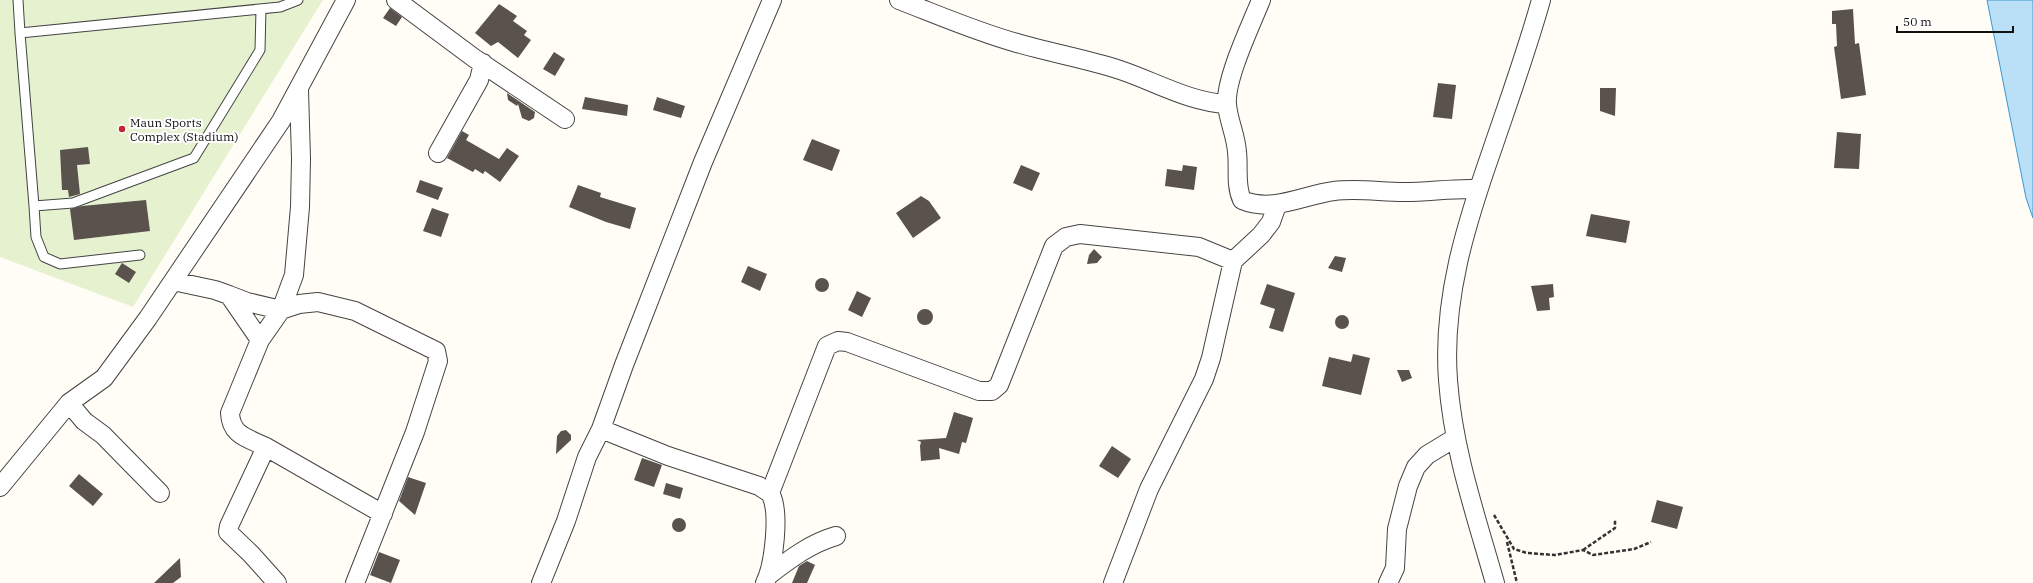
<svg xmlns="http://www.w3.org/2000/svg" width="2033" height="583" font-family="'IBM Plex Serif',serif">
  <rect width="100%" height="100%" fill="#fffdf5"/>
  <path fill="#e6f2cf" d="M0,0h323l-190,307 -133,-50z"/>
  <path fill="#b9e0f7" stroke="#3f96cf" d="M1987,0h46v218l-7,-20z"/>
  <path fill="#5a524d" d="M499,4l18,12 -4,5 14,10 -3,4 7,5 -13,18 -20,-16 -7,4 -16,-13z
    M390,8l12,9 -6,9 -13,-8z
    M1853,9l2,35 4,-1 7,52 -25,4 -7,-52 3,-1 -1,-22h-4v-13z
    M554,52l11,7 -10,17 -12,-7z
    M1438,83l18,2 -4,34 -19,-2z
    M1600,88h16l-1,28 -15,-5z
    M507,93l28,19 -1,6 -5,3 -7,-3 -4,-14 -1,2 -9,-6z
    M585,97l43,8 -1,11 -45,-7z
    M657,97l28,9 -4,12 -28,-8z
    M462,131l7,4 -3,5 33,19 8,-11 12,8 -19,26 -15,-11 -2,3 -8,-5 -2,3 -26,-14z
    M1837,132l24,2 -2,35 -25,-1z
    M812,139l28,11 -8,21 -29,-11z
    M88,147l2,17 -13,1 3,29 -11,3 -1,-7h-6l-2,-40z
    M1021,165l19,8 -8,18 -19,-8z
    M1183,165l14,2 -3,23 -29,-4 2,-17 15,2z
    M420,180l23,8 -5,12 -22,-8z
    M578,185l23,8 -1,4 36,11 -6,21 -24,-7 -37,-15z
    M921,196l8,5 12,17 -28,20 -17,-25z
    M146,200l4,31 -76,9 -4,-31 12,-3z
    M432,208l17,6 -8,23 -18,-6z
    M1591,214l39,7 -4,22 -40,-7z
    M1094,249l8,8 -5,6 -10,1 2,-9z
    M1335,256l11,2 -4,14 -14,-4z
    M122,263l14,9 -7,11 -14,-9z
    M748,266l19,8 -7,17 -19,-9z
    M815 285a7 7 0 1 1 14 0a7 7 0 1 1-14 0Z
    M1267,284l28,9 -12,39 -14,-4 6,-19 -15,-5z
    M1553,284l1,13 -5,1 1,12 -13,1 -6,-25z
    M857,291l14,7 -9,19 -14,-7z
    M917 317a8 8 0 1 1 16 0a8 8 0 1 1-16 0Z
    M1335 322a7 7 0 1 1 14 0a7 7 0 1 1-14 0Z
    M1353,354l17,4 -9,37 -39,-9 7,-29 22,5z
    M1397,370h12l3,8 -10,4z
    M954,412l19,6 -7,25 -4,-1 -3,12 -20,-6 1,11 -19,2 -1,-15 1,-4 -4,-2 29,-2z
    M566,430l5,5v5l-15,14 1,-18 4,-5z
    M1112,446l19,13 -13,19 -19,-12z
    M642,458l20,7 -8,22 -20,-7z
    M79,474l24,20 -10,12 -24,-20z
    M408,477l18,6 -11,32 -16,-14z
    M666,483l17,5 -3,11 -17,-5z
    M1657,500l26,7 -6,22 -26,-7z
    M672 525a7 7 0 1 1 14 0a7 7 0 1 1-14 0Z
    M379,552l21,8 -9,23 -21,-8z
    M180,558l1,19 -8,6h-19z
    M807,561l8,4 -8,18h-15l7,-17z"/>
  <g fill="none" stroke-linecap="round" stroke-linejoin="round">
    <defs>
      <path id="service" d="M18,0l2,33 260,-26 18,-7
        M20,33l14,173 39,-3 121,-45 66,-108 1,-41
        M34,206l2,31 8,20 16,7 80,-9"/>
      <path id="minor" d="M396,0l78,58 91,61
        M899,0c39,15 78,32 118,43 34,10 69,16 103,27 36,12 69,32 107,34
        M1261,0c-10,25 -36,79 -34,104 1,16 9,31 10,48 2,16 -2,33 5,48 31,13 61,-5 92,-9 23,-3 47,1 70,1 25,0 48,-4 73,-3
        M438,153l41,-73 4,-17
        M173,281l42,9 14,5 31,45
        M229,295l18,7 34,8 18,-6 19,-2 37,9 81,40 2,10 -23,71 -60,151
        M69,403l15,18 19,14 57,58
        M601,429l67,27 91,30c3,3 10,5 12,9 9,18 3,70 -6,88
        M266,447c-18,-9 -35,-11 -36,-34l30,-73 21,-30 13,-35 6,-68 1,-48 -2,-69
        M0,487l69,-84 35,-25 44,-60 133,-197 65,-121
        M770,493l57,-147 11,-5 9,1 132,49h13l7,-6 55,-139 12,-9 14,-3 119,13 34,14
        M769,575c21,-16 42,-32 67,-39
        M277,583l-26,-29 -23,-22 1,-6 37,-79 117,67
        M541,583l25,-62 21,-64 14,-28 23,-64 79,-203 69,-162
        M1113,583l36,-94 55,-110 7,-21 22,-97 28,-26 10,-13 6,-17
        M1388,583l7,-15 2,-39 11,-43 8,-19 11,-12 28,-17
        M1495,583c-19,-67 -42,-133 -47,-203 -6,-80 18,-156 44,-230 17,-50 35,-100 49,-150"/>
    </defs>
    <use href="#service" stroke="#444" stroke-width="11"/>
    <use href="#minor" stroke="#444" stroke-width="20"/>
    <path stroke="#333" stroke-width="2.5" stroke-dasharray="4 2" stroke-linecap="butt" d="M1494,515l20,34 13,4 28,2 28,-5 10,5 41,-6 17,-7
      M1507,542l10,41
      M1583,550l32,-22v-8"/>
    <use href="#service" stroke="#fff" stroke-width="9"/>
    <use href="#minor" stroke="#fff" stroke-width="18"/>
  </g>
  <circle fill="#c4262e" stroke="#fff" stroke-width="1.5" cx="122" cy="129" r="4"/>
  <g text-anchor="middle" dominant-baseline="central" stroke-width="4" stroke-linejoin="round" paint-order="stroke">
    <g font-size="12" fill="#111" stroke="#fff" text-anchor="start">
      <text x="130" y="122">Maun Sports<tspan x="130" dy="14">Complex (Stadium)</tspan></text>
    </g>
  </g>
  <path d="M1897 26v6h116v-6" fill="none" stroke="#111111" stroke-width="2"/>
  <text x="1903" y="26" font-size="12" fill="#111111" stroke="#ffffff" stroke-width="3" paint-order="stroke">50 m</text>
</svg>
